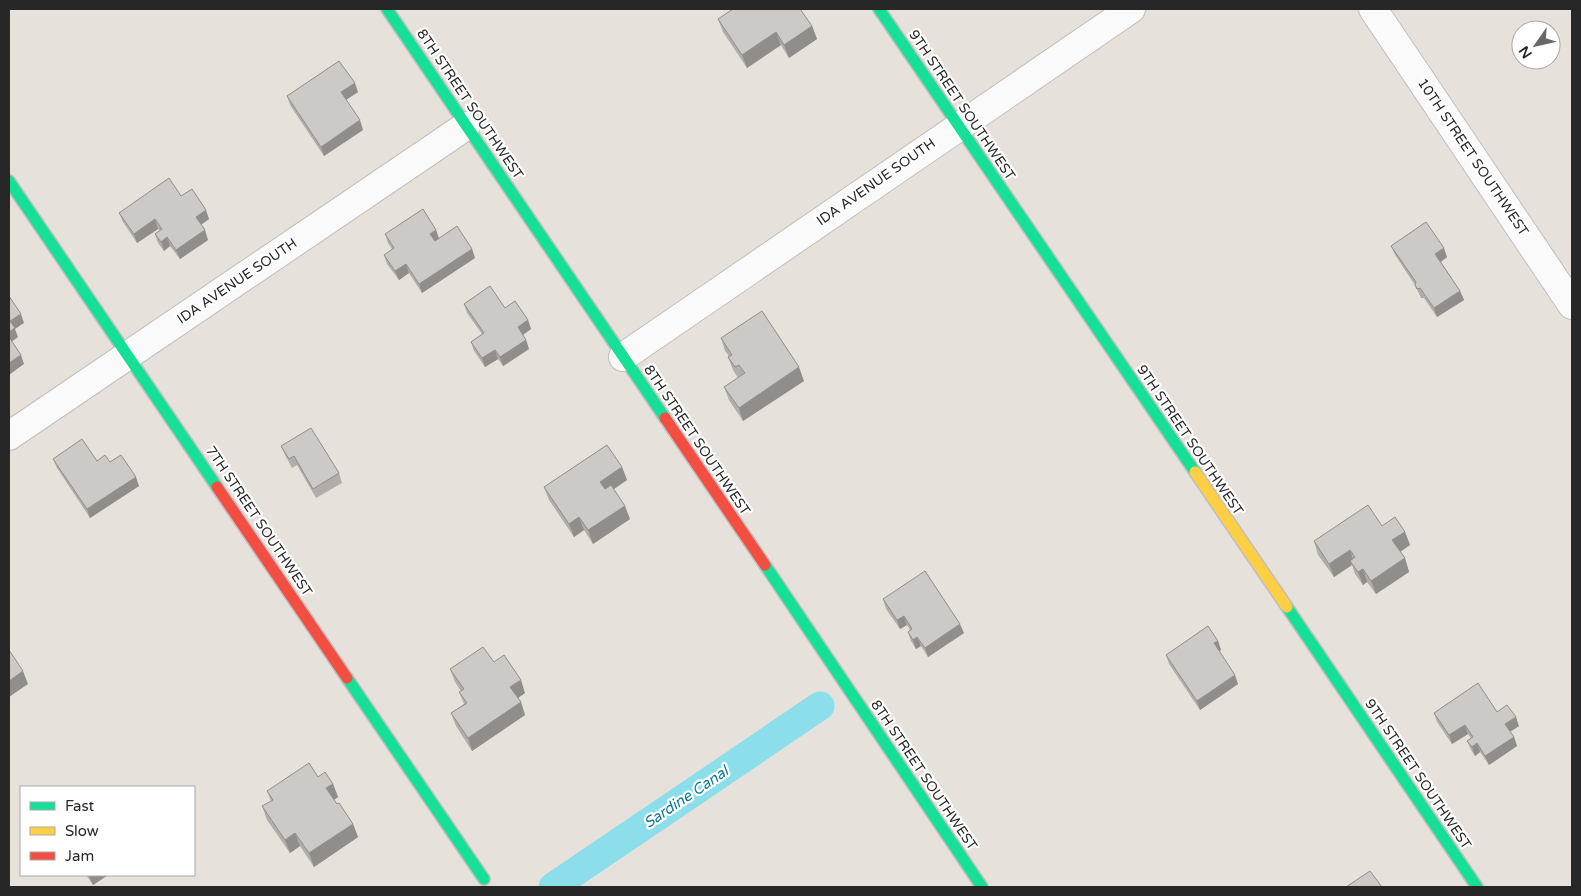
<svg xmlns="http://www.w3.org/2000/svg" width="1581" height="896" font-family="'Varela Round',sans-serif">
  <rect width="100%" height="100%" fill="#e7e1dc"/>
  <g fill="none" stroke-linecap="round" stroke-linejoin="round">
    <path stroke="#8ddeeb" stroke-width="29" d="M553,887l267,-181"/>
    <defs>
      <path id="street" d="M1373,9l199,296
        M623,357l508,-348
        M9,436l457,-310"/>
      <path id="fast" d="M387,9l278,409
        M879,9l316,463
        M9,181l208,306
        M765,565l217,322
        M1287,607l190,280
        M347,678l137,201"/>
      <path id="slow" d="M1195,472l92,135"/>
      <path id="jam" d="M665,418l100,147
        M217,487l130,191"/>
    </defs>
    <use href="#street" stroke="#c0bebe" stroke-width="30"/>
    <use href="#fast" stroke="#c0bebe" stroke-width="14"/>
    <use href="#slow" stroke="#c0bebe" stroke-width="14"/>
    <use href="#jam" stroke="#c0bebe" stroke-width="14"/>
    <use href="#street" stroke="#fbfafa" stroke-width="28"/>
    <use href="#fast" stroke="#16e098" stroke-width="11"/>
    <use href="#slow" stroke="#ffcf43" stroke-width="11"/>
    <use href="#jam" stroke="#f24e42" stroke-width="11"/>
  </g>
  <path fill="#b0adaa" d="M718,19l94,7 5,13 -28,19 -8,-13 -34,23 -24,-36z
    M358,92l-12,8 17,30 -39,26 -34,-51 -3,-9z
    M181,196l28,23 -8,6 7,15 -28,19 -10,-13 -6,5 -6,-8 -3,-9 5,-3 -2,-2 -21,14 -14,-21 -4,-9z
    M436,230l3,8 33,11 3,9 -53,35 -13,-20 -10,7 -12,-16 -3,-9 8,-6 -4,-6 -3,-9z
    M1391,246l56,11 -6,5 19,29 4,9 -27,17 -13,-19h-3l-6,-13 -20,-30z
    M464,304l64,16 3,9 -8,6 3,5 3,9 -26,17 -5,-7 -13,8 -11,-16 -3,-9 11,-8 -15,-21z
    M721,338l83,43 -61,40 -14,-21 -5,-13 14,-9 -5,-8 -5,-13 1,-1 -4,-5z
    M281,446l58,27 3,10 -26,15 -19,-33 -5,3 -7,-13z
    M53,459l57,3 29,24 -49,32 -33,-50z
    M622,467l5,13 -13,9 16,30 -37,25 -9,-14 -10,7 -25,-37 -5,-13z
    M1382,526l23,6 5,13 -10,7 5,6 4,14 -33,22 -9,-12 -4,3 -8,-11 -3,-9 -18,12 -16,-22 -4,-14z
    M883,599l81,34 -36,24 -7,-11 -5,3 -5,-8 -3,-9 2,-2 -3,-5 -7,4 -14,-20z
    M1218,641l3,9 -2,1 19,33 -38,26 -31,-46 -3,-9z
    M494,662l31,31 -7,5 3,4 4,13 -53,36 -16,-25 -5,-13 13,-9 -5,-12 2,-1 -6,-9 -5,-13z
    M1497,712l22,14 -9,6 4,5 3,9 -28,19 -9,-13 -5,4 -4,-6 -4,-9 4,-3 -3,-4 -16,10 -15,-22 -3,-9z
    M318,777l15,7 5,13 -4,3 19,24 5,13 -44,30 -14,-21 -10,7 -23,-33 -5,-14 9,-5 -4,-10z
    M86,875h22l-15,10z"/>
  <path fill="#908d8b" d="M812,26l5,13 -28,19 -5,-13z
    M776,32l5,13 -34,23 -5,-13z
    M355,83l3,9 -14,9 -3,-9z
    M360,120l3,10 -39,26 -3,-9z
    M206,210l3,9 -10,7 -3,-9z
    M155,219l3,10 -21,14 -3,-9z
    M205,230l3,10 -28,19 -4,-9z
    M436,230l3,9 -6,4 -3,-9z
    M167,237l3,9 -6,5 -3,-9z
    M1444,248l3,9 -8,6 -4,-9z
    M472,249l3,9 -53,35 -3,-9z
    M406,264l3,9 -10,7 -4,-9z
    M1460,291l4,9 -27,17 -3,-9z
    M21,314l3,9 -9,6 3,8 -8,6 -1,-3v-8l1,-11z
    M528,320l3,9 -10,7 -3,-9z
    M526,340l3,9 -26,17 -3,-9z
    M495,350l3,9 -13,8 -3,-9z
    M21,355l3,9 -15,11v-12z
    M799,367l5,14 -61,40 -4,-13z
    M622,467l5,13 -22,15 -5,-13z
    M136,477l3,9 -49,32 -3,-9z
    M625,506l5,13 -37,25 -5,-14z
    M579,517l5,13 -10,7 -5,-13z
    M1405,532l5,13 -13,9 -5,-14z
    M1350,550l4,13 -4,-2 2,4 -18,12 -5,-13z
    M1405,558l4,14 -33,22 -5,-13z
    M1363,569l4,13 -4,3 -5,-13z
    M904,616l3,9 -7,4 -3,-9z
    M960,624l4,9 -36,24 -3,-9z
    M917,637l4,9 -5,3 -3,-9z
    M1218,641l3,9 -4,3 -3,-10z
    M23,671l5,13 -19,13v-16z
    M1235,675l3,9 -38,26 -3,-9z
    M521,680l4,13 -10,7 -5,-13z
    M521,702l4,13 -53,36 -4,-13z
    M1516,717l3,9 -11,7 -3,-9z
    M1465,725l3,9 -16,10 -3,-9z
    M1514,737l3,9 -28,19 -4,-9z
    M1477,743l3,9 -5,4 -3,-9z
    M333,784l5,13 -7,5 -5,-14z
    M353,824l5,13 -44,30 -5,-14z
    M295,833l5,13 -10,7 -5,-13z
    M91,875h17l-15,10 -4,-9z"/>
  <path fill="#cdc9c6" stroke="#908d8b" d="M733,9h67l12,17 -28,19 -8,-13 -34,23 -24,-36z
    M339,61l16,22 -14,9 19,28 -39,27 -34,-51z
    M169,178l12,18 11,-7 14,21 -10,7 9,13 -29,20 -9,-13 -6,5 -6,-8 7,-5 -7,-10 -21,15 -15,-21z
    M423,209l13,21 -6,4 5,7 22,-15 15,23 -53,35 -13,-20 -11,7 -11,-16 10,-7 -9,-14z
    M1426,222l18,26 -9,6 25,37 -26,17 -14,-20 -3,1 -2,-4 1,-3 -25,-36z
    M490,286l15,22 10,-7 13,19 -10,7 8,13 -26,17 -5,-7 -13,8 -11,-16 13,-9 -20,-29z
    M9,296l12,18 -11,7 5,7 -6,4z
    M762,311l37,56 -60,41 -15,-21 21,-14 -6,-8 -4,2 -7,-10 4,-2 -11,-17z
    M9,337l12,18 -12,8z
    M311,428l28,45 -26,16 -19,-33 -5,3 -8,-13z
    M82,439l15,22 8,-6 5,7 11,-7 15,22 -49,32 -34,-50z
    M607,445l15,22 -22,15 5,7 6,-4 14,21 -37,24 -9,-13 -10,7 -25,-37z
    M1368,505l14,21 13,-9 10,15 -13,8 13,18 -34,23 -8,-12 -5,3 -8,-11 5,-4 -5,-7 -21,14 -15,-23z
    M925,571l35,53 -35,24 -8,-11 -4,3 -5,-8 4,-3 -8,-13 -7,4 -14,-21z
    M1208,626l10,15 -4,2 21,32 -38,26 -31,-46z
    M483,647l11,15 10,-7 17,25 -11,7 11,15 -53,36 -17,-25 16,-10 -8,-11 5,-3 -14,-20z
    M9,650l14,21 -14,10z
    M1478,683l19,29 10,-7 9,12 -11,7 9,13 -29,19 -8,-13 -5,4 -5,-6 6,-4 -8,-12 -16,10 -15,-22z
    M309,763l9,14 7,-5 8,12 -7,4 11,16 2,-1 14,21 -44,29 -14,-20 -10,7 -23,-34 11,-6 -6,-9z
    M1370,871l12,16h-36z"/>
  <g text-anchor="middle" dominant-baseline="central" stroke-width="4.5" stroke-linejoin="round" paint-order="stroke">
    <g font-size="14" fill="#272727" stroke="#fff">
      <text transform="translate(470 104) rotate(56)">8TH STREET SOUTHWEST</text>
      <text transform="translate(962 105) rotate(56)">9TH STREET SOUTHWEST</text>
      <text transform="translate(1473 157) rotate(56)">10TH STREET SOUTHWEST</text>
      <text transform="translate(876 182) rotate(-35)">IDA AVENUE SOUTH</text>
      <text transform="translate(237 281) rotate(-34)">IDA AVENUE SOUTH</text>
      <text transform="translate(697 440) rotate(56)">8TH STREET SOUTHWEST</text>
      <text transform="translate(1190 440) rotate(56)">9TH STREET SOUTHWEST</text>
      <text transform="translate(259 521) rotate(56)">7TH STREET SOUTHWEST</text>
      <text transform="translate(1418 774) rotate(56)">9TH STREET SOUTHWEST</text>
      <text transform="translate(924 775) rotate(56)">8TH STREET SOUTHWEST</text>
    </g>
    <g font-size="15" font-style="italic" fill="#08789b" stroke="#fff">
      <text transform="translate(686 797) rotate(-34)">Sardine Canal</text>
    </g>
  </g>
  <rect width="1581" height="896" fill="none" stroke="#272727" stroke-width="20"/>
  <rect x="20" y="786" width="175" height="90" fill="#ffffff" stroke="#a9a9a9"/>
  <rect x="30" y="802" width="25" height="8" fill="#16e098" stroke="#a9a9a9"/>
  <text x="65" y="811" font-size="15" fill="#272727">Fast</text>
  <rect x="30" y="827" width="25" height="8" fill="#ffcf43" stroke="#a9a9a9"/>
  <text x="65" y="836" font-size="15" fill="#272727">Slow</text>
  <rect x="30" y="852" width="25" height="8" fill="#f24e42" stroke="#a9a9a9"/>
  <text x="65" y="861" font-size="15" fill="#272727">Jam</text>
  <g transform="translate(1536 45) rotate(236)"><circle r="24" fill="#ffffff" stroke="#a9a9a9"/>
  <path d="M0-4L9 19L0 12L-9 19Z" fill="#6a6866"/>
  <text y="-8" font-size="14" font-weight="bold" text-anchor="middle" fill="#272727">N</text>
  </g>
</svg>
